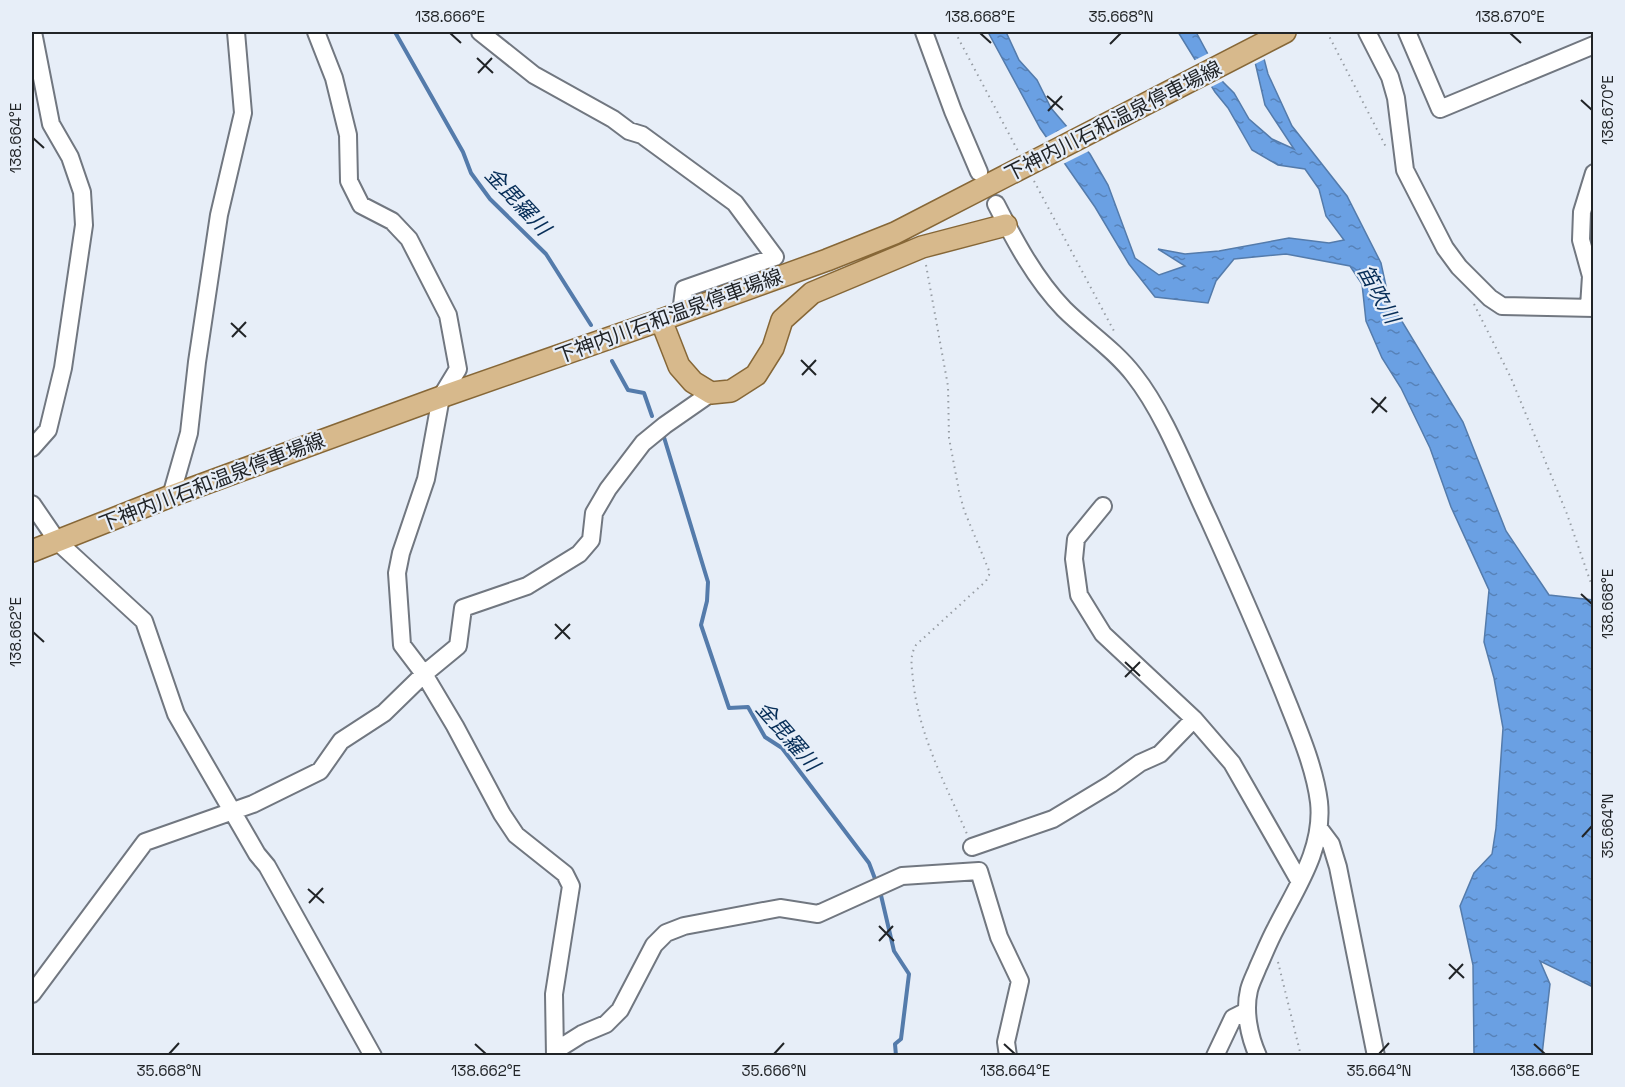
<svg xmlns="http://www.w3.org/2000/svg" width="1625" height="1087" font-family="'Space Grotesk','Noto Sans JP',sans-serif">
  <defs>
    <pattern id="water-ripples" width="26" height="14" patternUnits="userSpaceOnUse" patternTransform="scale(1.5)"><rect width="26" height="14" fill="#6aa0e3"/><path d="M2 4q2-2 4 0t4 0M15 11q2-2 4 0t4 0" fill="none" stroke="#5782b8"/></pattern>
  </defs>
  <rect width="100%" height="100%" fill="#e7eef8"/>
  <path fill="url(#water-ripples)" stroke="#547bab" stroke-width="1.5" d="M988,32h18l13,28 18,20 14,28 39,46 18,31 27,73 24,17 26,-9 -27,-17 27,5 34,-3 70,-13 40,5 15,-3 -18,-24 -7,-27 -14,-20 -27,-4 -26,-15 -24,-42 -13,-16 -37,-60h18l27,50 11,11 15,26 23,20 22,10 -29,-44 -17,-73h9l11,42 24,52 55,70 34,67 8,37 74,122 43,109 43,64 44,5v387l-53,-26 10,23 -8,71h-68l-1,-90 -13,-59 14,-33 18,-19 4,-26 7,-100 -9,-50 -10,-36 5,-52 -38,-83 -21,-59 -29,-60 -19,-30 -16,-37 -4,-37 -12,-18 -64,-12 -52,5 -18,22 -8,22 -53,-6 -26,-33 -34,-57 -55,-79z"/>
  <path fill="#e7eef8" d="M1251,32h9l7,26 -14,7 -7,-31z
    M1211,52l14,28 -16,8 -16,-27z
    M1069,125l22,25 -30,15 -18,-26z"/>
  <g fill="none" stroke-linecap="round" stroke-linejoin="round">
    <path stroke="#547bab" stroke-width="4" d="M395,32l68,120 8,21 19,26 56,55 45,71
      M612,361l16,29 16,3 8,23
      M663,434l45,148 -1,19 -6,24 28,83 19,-1 17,30 17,11 87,115 8,21
      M880,891l14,60 15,23 -8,65 -6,5 1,12"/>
    <defs>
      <path id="minor" d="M316,32l18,46 14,57 1,46 12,24 31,16 17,18 39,76 10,54 -17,28 -15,82 -25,74 -4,20 5,72 22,29 31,52 47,88 14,21 49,39 6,12 -17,108 1,62
        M480,32l54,43 79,44 16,12 13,4 93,68 40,54 -91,32 -3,24
        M924,32l29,79 26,61
        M1367,32l23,45 6,21 9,72 40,78 14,19 31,31 12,8 92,2
        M1407,32l33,77 154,-64
        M996,204c19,37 39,75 68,105 23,23 50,40 70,66 31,39 53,99 75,145 28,62 55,123 80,186 12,30 26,64 30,96 5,47 -23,86 -43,126 -7,13 -12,26 -18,39 -3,8 -7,15 -9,23 -5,21 0,46 9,66
        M1589,307l2,-31 -10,-36 1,-28 12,-39
        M32,448l16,-18 15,-62 21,-143 -2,-33 -12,-35 -19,-33 -18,-92
        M171,496l18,-63 8,-71 22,-147 24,-102 -7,-81
        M32,504l26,38 86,79 32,93 81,140 10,12 106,190
        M1103,506l-27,33 -2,20 5,36 24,39 91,85 38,44 68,119
        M1319,828l12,16 7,23 38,189
        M972,847l81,-28 58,-35 29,-21 20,-9 34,-35
        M32,994l113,-152 108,-38 67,-33 21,-30 43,-28 40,-39 34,-28 5,-38 64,-22 52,-32 12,-14 3,-27 14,-24 35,-46 22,-18 46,-32
        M555,1051l27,-17 24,-10 14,-14 34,-65 12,-12 18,-7 96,-18 38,6 84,-38 77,-5 20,66 21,44 -14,61 2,14
        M1215,1056l18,-38 14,-7"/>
      <path id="major" d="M661,320l18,46 14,16 18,11 20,-2 25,-16 17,-27 9,-28 30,-27 110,-46 84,-22
        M32,551l139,-55 270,-99 220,-77 166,-60 68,-27 390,-201"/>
    </defs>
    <use href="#minor" stroke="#717780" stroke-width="20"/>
    <use href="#major" stroke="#866737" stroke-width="24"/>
    <path stroke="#979da4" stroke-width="2" stroke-dasharray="1.5 4.5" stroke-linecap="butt" d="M955,32l63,119
      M1327,32l60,117
      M1034,181l81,152
      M926,265l22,121 1,52 10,53 5,19 26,63 -4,8 -70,64c-7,12 -4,22 -3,35 6,56 32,103 54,154
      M1474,304l37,74 56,136 25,72
      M1278,962l23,94"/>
    <use href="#minor" stroke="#fff" stroke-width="16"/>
    <use href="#major" stroke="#d7b98c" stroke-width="21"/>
  </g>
  <path fill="none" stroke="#212427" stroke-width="2" d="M450,33l11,10M980,33l11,10M1510,33l11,10M1110,44l11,-11M477,58l16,15M478,73l14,-15M1047,96l16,14M1581,100l11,10M1048,111l14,-15M33,138l11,10M231,323l15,14M232,337l14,-15M801,360l15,15M802,375l14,-15M1371,398l16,14M1372,413l14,-16M1581,594l11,10M555,624l15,15M33,632l11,10M555,639l15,-15M1125,662l15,14M1125,677l15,-15M1582,837l10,-11M308,889l16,14M309,903l14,-15M879,926l15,15M879,941l14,-15M1449,964l15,14M1449,979l14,-15M475,1044l11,10M1004,1044l11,10M1534,1044l11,10M169,1054l10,-11M774,1054l10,-11M1379,1054l10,-11"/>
  <g text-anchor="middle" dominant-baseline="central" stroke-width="4.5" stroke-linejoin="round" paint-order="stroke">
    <g font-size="20" fill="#212427" stroke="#e7eef8">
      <text transform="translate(1113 121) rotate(-27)">下神内川石和温泉停車場線</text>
      <text transform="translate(669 316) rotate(-20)">下神内川石和温泉停車場線</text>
      <text transform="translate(212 482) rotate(-21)">下神内川石和温泉停車場線</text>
    </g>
    <g font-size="21" font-style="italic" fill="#072e58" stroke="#e7eef8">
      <text transform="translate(518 201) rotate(47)">金毘羅川</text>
      <text transform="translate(1379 294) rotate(61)">笛吹川</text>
      <text transform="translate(788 736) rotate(49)">金毘羅川</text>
    </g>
  </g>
  <rect width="1625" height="1087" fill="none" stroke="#e7eef8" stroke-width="66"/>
  <rect x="33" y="33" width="1559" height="1021" fill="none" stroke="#212427" stroke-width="2"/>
  <g font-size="15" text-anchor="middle" fill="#212427">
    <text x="450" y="22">138.666°E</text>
    <text x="980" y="22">138.668°E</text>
    <text x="1121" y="22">35.668°N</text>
    <text x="1510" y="22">138.670°E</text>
    <text transform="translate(1608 110) rotate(-90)" y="5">138.670°E</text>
    <text transform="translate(16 138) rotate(-90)" y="5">138.664°E</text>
    <text transform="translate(1608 604) rotate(-90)" y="5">138.668°E</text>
    <text transform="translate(16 632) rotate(-90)" y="5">138.662°E</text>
    <text transform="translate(1608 826) rotate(-90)" y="5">35.664°N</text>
    <text x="169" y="1076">35.668°N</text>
    <text x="486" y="1076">138.662°E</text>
    <text x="774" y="1076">35.666°N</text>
    <text x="1015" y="1076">138.664°E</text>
    <text x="1379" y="1076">35.664°N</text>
    <text x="1545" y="1076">138.666°E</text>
  </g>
</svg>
